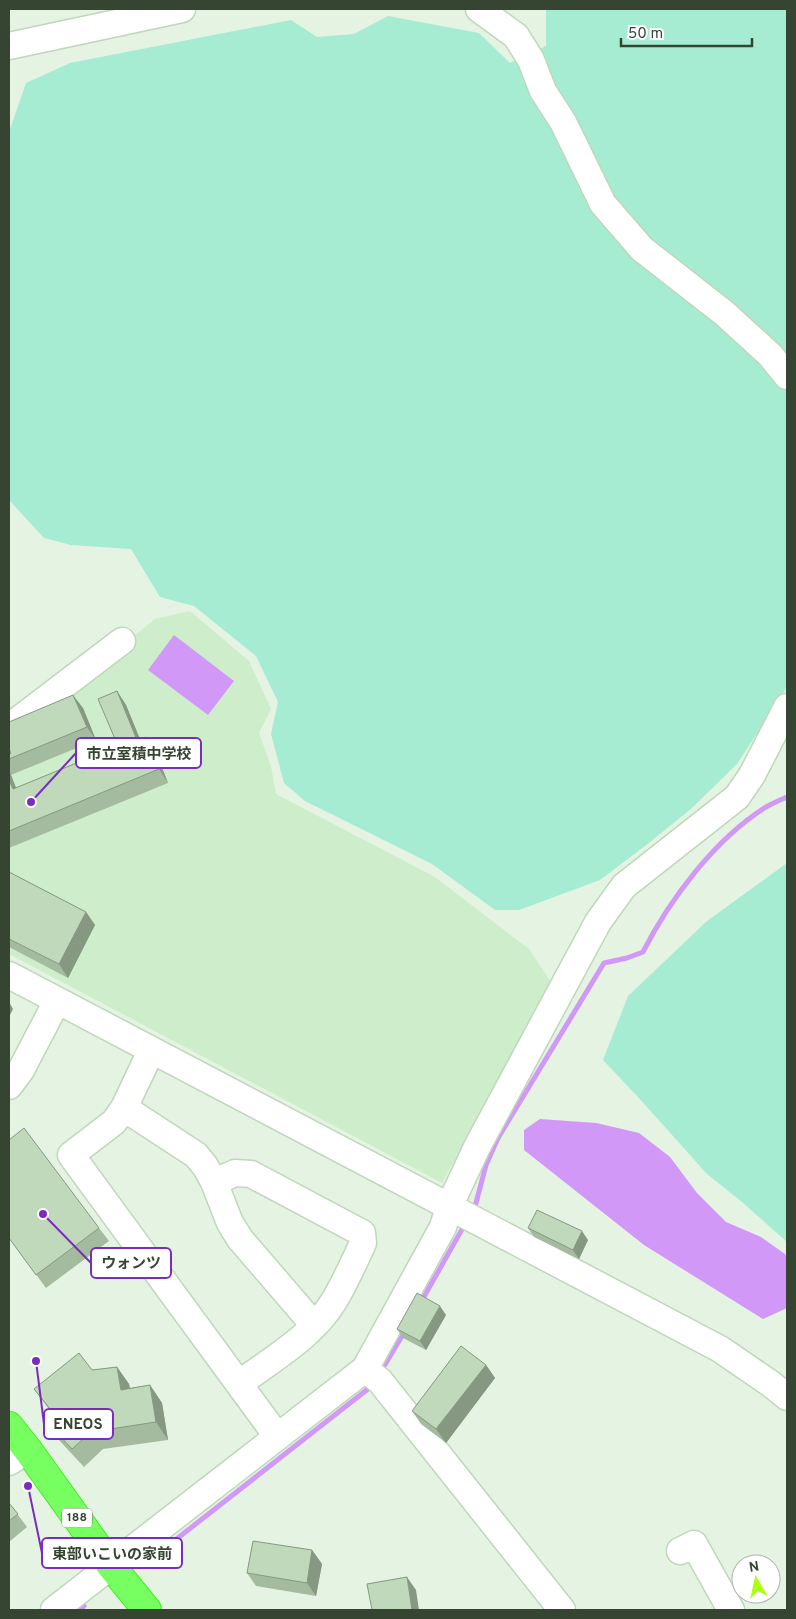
<svg xmlns="http://www.w3.org/2000/svg" width="796" height="1619" font-family="Overpass,'Noto Sans JP',sans-serif">
  <rect width="100%" height="100%" fill="#e4f3e2"/>
  <path fill="#ceeecb" d="M190,611l59,50 22,48 -12,24 12,33 5,28 159,83 94,72 22,33 -109,201 -433,-229v-217l146,-118z"/>
  <path fill="#a6ecd3" d="M546,9h241v678l-50,77 -46,45 -46,37 -45,34 -81,30h-24l-63,-46 -127,-63 -21,-18 -13,-49 7,-32 -22,-46 -62,-50 -34,-9 -29,-48 -60,-4 -27,-7 -35,-38v-368l17,-49 44,-20 221,-43 26,17 37,-3 34,-18 91,17 31,30 36,-17z
    M787,863v379l-45,-40 -35,-28 -69,-77 -35,-37 25,-64 79,-75z"/>
  <path fill="#d198f7" d="M174,635l60,46 -26,34 -60,-45z
    M540,1119l56,4 43,10 31,24 27,36 29,29 35,15 24,17 2,4v50l-24,11 -119,-74 -120,-95v-20z"/>
  <g fill="none" stroke-linecap="round" stroke-linejoin="round">
    <path stroke="#d198f7" stroke-width="5" d="M472,1210l4,-7 10,-38 12,-27 106,-175 23,-5 16,-6c27,-53 72,-113 123,-145 7,-4 14,-7 21,-10
      M421,1302l44,-78
      M380,1373l25,-42
      M160,1552l213,-167
      M79,1610l5,-4"/>
    <defs>
      <path id="minor" d="M479,9l37,27 15,24 12,31 20,31 40,82 39,45 82,64 46,42 17,21
        M9,46l173,-37
        M9,727l113,-86
        M9,975l711,374 51,35 16,13
        M151,1051l-27,57 -10,14 -43,33 206,281
        M9,1086l12,-16 36,-69
        M124,1108l72,47 9,11 9,16 16,41 10,16 74,86
        M214,1182l21,-9 16,1 111,59 1,10c-9,19 -18,40 -29,58 -22,36 -62,58 -95,83
        M365,1369l15,12 182,229
        M9,1462l19,-12
        M680,1551l14,-7 37,66
        M54,1610l311,-241 78,-142 6,-20 28,-60 121,-225 26,-36 113,-89 15,-22 35,-68"/>
      <path id="highway" d="M9,1426l19,24 84,117 35,43"/>
    </defs>
    <use href="#minor" stroke="#bfd7bb" stroke-width="29"/>
    <use href="#highway" stroke="#46ec24" stroke-width="30"/>
    <use href="#minor" stroke="#fff" stroke-width="26"/>
    <use href="#highway" stroke="#77ff61" stroke-width="28"/>
  </g>
  <path fill="#a5bba0" d="M117,691l9,14 14,34 15,11 13,33 -159,65v-94l74,-46 13,32 -85,35 5,13 102,-42z
    M9,872l77,40 9,13 -27,53 -59,-31z
    M9,1140l90,88 10,13 -63,47 -37,-50z
    M528,1228l60,12 -9,19 -45,-22z
    M446,1315l-20,35 -23,-12 -6,-9z
    M486,1365l9,13 -49,65 -25,-19 -9,-13z
    M117,1367l12,17 1,4 20,-3 12,18 6,37 -65,9 -19,18 -25,-27 -12,-18 7,-6 -20,-27 58,-19z
    M9,1503l18,24 -18,15z
    M312,1550l10,14 -6,32 -60,-10 -9,-13z"/>
  <path fill="#869882" d="M117,691l9,14 20,49 -9,-14z
    M73,695l10,13 13,32 -9,-13z
    M146,737l9,13 13,33 -9,-14z
    M9,772l2,3 11,28 -9,-14 -4,-9z
    M86,912l9,13 -27,53 -9,-14z
    M9,1002l4,7 -4,8z
    M582,1231l6,9 -9,19 -6,-9z
    M440,1306l6,9 -20,35 -6,-9z
    M486,1365l9,13 -49,65 -10,-14z
    M117,1367l12,17 4,23 -12,-17z
    M150,1385l12,18 6,37 -12,-18z
    M312,1550l10,14 -6,32 -9,-13z
    M407,1577l9,13 3,20h-7z"/>
  <path fill="#c0d9ba" stroke="#869882" d="M117,691l20,49 9,-3 13,32 -150,62v-51l4,9 105,-43 -20,-47z
    M73,695l14,32 -78,32v-5l2,-1 -2,-4v-27z
    M9,872l77,40 -27,52 -50,-25z
    M24,1128l75,100 -63,47 -27,-37v-98z
    M537,1210l45,21 -9,19 -45,-22z
    M417,1293l23,13 -20,35 -23,-12z
    M461,1346l25,19 -50,64 -24,-18z
    M79,1353l13,17 25,-3 4,23 29,-5 6,37 -65,10 -19,17 -25,-27 8,-7 -21,-26z
    M9,1503l9,11 -9,7z
    M253,1541l59,9 -5,33 -60,-10z
    M407,1577l5,33h-40l-5,-26z"/>
  <g text-anchor="middle" dominant-baseline="central" stroke-width="5" stroke-linejoin="round" paint-order="stroke">
    <rect fill="#fff" stroke="#727d70" stroke-width="1" x="62" y="1508.5" width="30" height="19" rx="4"/>
    <g font-size="12" font-weight="bold" fill="#364532">
      <text x="77" y="1518">188</text>
    </g>
  </g>
  <path fill="none" stroke="#7b2cbf" stroke-width="2" d="M31 802L76 753M43 1214L91 1263M36 1361L44 1424M28 1486L42 1553"/>
  <g fill="#7b2cbf" stroke="#fff" stroke-width="2">
    <circle cx="31" cy="802" r="5"/>
    <circle cx="43" cy="1214" r="5"/>
    <circle cx="36" cy="1361" r="5"/>
    <circle cx="28" cy="1486" r="5"/>
  </g>
  <g fill="#fff" stroke="#7b2cbf" stroke-width="2">
    <rect x="76" y="738" width="125" height="30" rx="5"/>
    <rect x="91" y="1248" width="80" height="30" rx="5"/>
    <rect x="44" y="1409" width="69" height="30" rx="5"/>
    <rect x="42" y="1538" width="140" height="30" rx="5"/>
  </g>
  <g font-size="15" text-anchor="middle" font-weight="bold" fill="#364532">
    <text x="139" y="759">市立室積中学校</text>
    <text x="131" y="1268">ウォンツ</text>
    <text x="78" y="1429">ENEOS</text>
    <text x="112" y="1559">東部いこいの家前</text>
  </g>
  <rect width="796" height="1619" fill="none" stroke="#364532" stroke-width="20"/>
  <g transform="translate(756 1579) rotate(351)"><circle r="24" fill="#ffffff" stroke="#afb5ad"/>
  <path d="M0-4L9 19L0 12L-9 19Z" fill="#acff0d"/>
  <text y="-8" font-size="14" font-weight="bold" text-anchor="middle" fill="#364532">N</text>
  </g>
  <path d="M621 38v8h131v-8" fill="none" stroke="#364532" stroke-width="2.5"/>
  <text x="628" y="38" font-size="15" fill="#364532" stroke="#ffffff" stroke-width="4" paint-order="stroke">50 m</text>
</svg>
